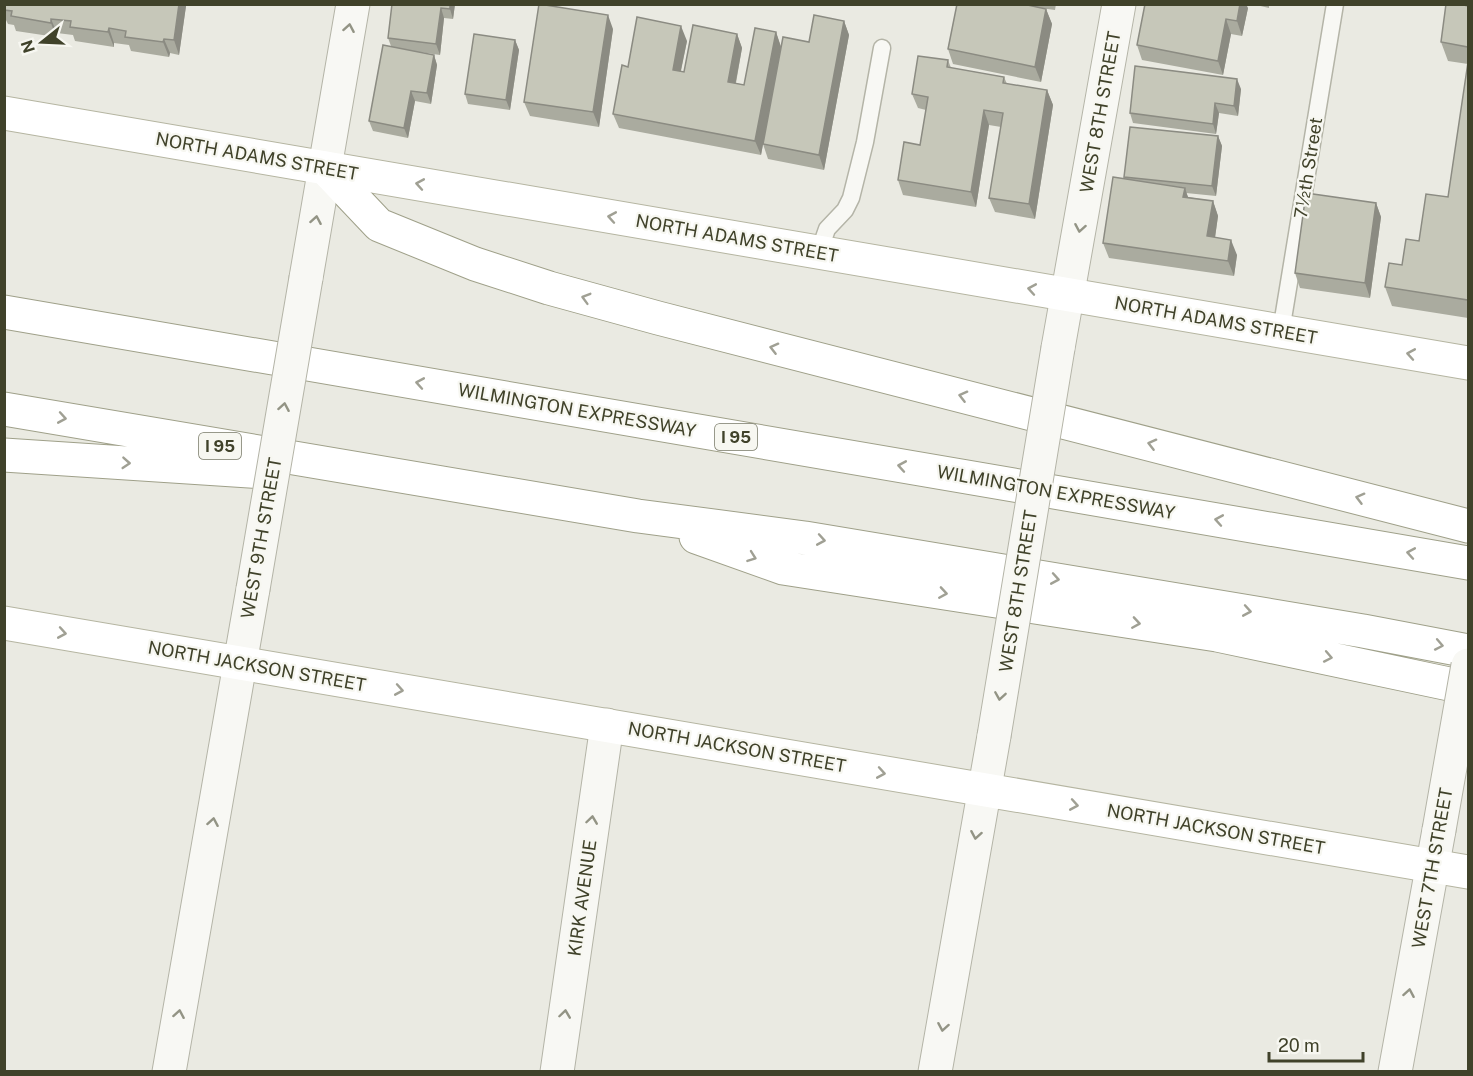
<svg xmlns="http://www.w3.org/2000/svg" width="1473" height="1076" font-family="'Public Sans',sans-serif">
  <rect width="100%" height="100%" fill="#eaeae2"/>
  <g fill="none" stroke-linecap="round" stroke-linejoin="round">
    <defs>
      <path id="lane" d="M819,252l8,-23 18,-19 6,-12 14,-56 17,-94
        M1281,331l54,-327"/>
      <path id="street" d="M306,278l47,-274
        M1058,348l61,-344
        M169,1072l84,-483
        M557,1072l50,-347
        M935,1072l59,-336
        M1395,1072l44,-242"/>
      <path id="primary" d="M4,113l1464,250
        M4,623l1464,249"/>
      <path id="highway" d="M325,168l54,57 96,39 74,24 109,30 810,208
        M4,312l1464,251
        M4,409l634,107 167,22 558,93 105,20
        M4,455l259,17
        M696,537l87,31 434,67 251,53"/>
    </defs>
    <use href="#lane" stroke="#b4b4a7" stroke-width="19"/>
    <use href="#street" stroke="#b4b4a7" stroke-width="35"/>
    <use href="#primary" stroke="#b5b5a1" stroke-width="35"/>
    <use href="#highway" stroke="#9fa089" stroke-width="35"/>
    <use href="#lane" stroke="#f8f8f4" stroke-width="16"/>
    <use href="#street" stroke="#f8f8f4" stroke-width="33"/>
    <use href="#primary" stroke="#fff" stroke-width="33"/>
    <use href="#highway" stroke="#fff" stroke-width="33"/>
    <defs>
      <path id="street-bridge" d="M253,589l53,-311
        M994,736l64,-388
        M1439,830l29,-165"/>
    </defs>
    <use href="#street-bridge" stroke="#b4b4a7" stroke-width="35" stroke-linecap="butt"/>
    <use href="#street-bridge" stroke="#f8f8f4" stroke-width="33"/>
  </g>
  <path fill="#aaab9f" d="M4,4l182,2 -7,49 -9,-2 -1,4 -38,-6 -2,-6 -15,-2v4l-39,-6 -2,-6 -16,-2 -1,4 -40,-6 -2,-6 -6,-1 -4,-8z
    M392,4h63l-2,15 -9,-1 -4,37 -21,-3 15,3 3,10 -6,39 -16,-3 -7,37 -35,-7 -4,-10 22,-75 -3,-8z
    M957,4h99l-1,6 -22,-3 13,2 6,15 -11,58 -88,-18 -5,-15z
    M1252,4h17v4z
    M1468,6v312l-76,-12 -7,-19 34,-46 29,-44 20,-133 -20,-3 -7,-19z
    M1248,8l-6,28 -11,-2 -8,41 -81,-15 -5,-15z
    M844,21l5,14 -25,135 -56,-11 -5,-15 46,-102z
    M613,29l-14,98 -69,-11 -6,-14z
    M776,32l5,15 -20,108 -142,-27 -6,-14 15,-47 59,-26 -6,30 3,1 53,-38 5,14 -6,35 8,2z
    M515,40l4,10 -9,60 -42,-6 -3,-10z
    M948,60l3,8 53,9 3,7 40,6 6,15 -18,114 -40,-7 -6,-14 12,-71 -12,-2 -13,82 -73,-12 -5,-15 22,-35 6,-35 -8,-2 -6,-14z
    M1241,89l-3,27 -19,-3 -3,21 -83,-11 -3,-10z
    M1218,136l4,10 -6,50 -30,-3 2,4 25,4 5,15 -3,22 22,17 -3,21 -125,-18 -6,-15 22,-64 -1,-2z
    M1376,203l5,14 -11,81 -70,-10 -5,-15z"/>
  <path fill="#8b8b82" d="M179,4h7v2l-7,49 -5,-15z
    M450,4h5l-2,15 -3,-10z
    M1240,4h6l2,4 -6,28 -5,-15z
    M441,8l3,10 -4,37 -4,-11z
    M1046,9l6,15 -11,58 -6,-15z
    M608,15l5,14 -14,98 -6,-15z
    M51,19l6,14 -1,4 -5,-14z
    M1226,19l5,15 -8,41 -5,-14z
    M844,21l5,14 -25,135 -5,-15z
    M681,26l6,15 -9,43 -5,-14z
    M109,28l5,15v4l-6,-15z
    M776,32l5,15 -20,108 -6,-14z
    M737,34l5,14 -9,49 -5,-15z
    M164,39l6,14 -1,4 -6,-15z
    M515,40l4,10 -9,60 -4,-10z
    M434,55l3,10 -6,39 -4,-11z
    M1237,79l4,10 -3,27 -4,-10z
    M1047,90l6,15 -18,114 -6,-15z
    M411,91l4,10 -7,37 -4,-10z
    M1215,103l4,10 -3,21 -3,-10z
    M984,110l5,15 -13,82 -5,-15z
    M1218,136l4,10 -6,50 -4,-10z
    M1185,188l5,15 -7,-6z
    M1213,201l5,15 -5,35 -6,-15z
    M1376,203l5,14 -11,81 -5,-15z
    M1231,240l6,15 -3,21 -6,-15z"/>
  <path fill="#c6c7b9" stroke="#8b8b82" stroke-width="1.5" d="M4,4h175l-5,36 -10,-1 -1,3 -38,-5 1,-6 -17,-3 -1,4 -38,-5 1,-6 -20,-2v4l-40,-7 1,-5 -8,-1z
    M392,4h58v5l-9,-1 -5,36 -48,-6z
    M539,4l69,11 -15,97 -69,-10z
    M957,4h66l23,5 -11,58 -87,-18z
    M1145,4h95l-3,17 -11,-2 -8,42 -81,-16z
    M1446,4h13l9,2v41l-27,-5z
    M814,15l30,6 -25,134 -56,-11 20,-107 26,5z
    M637,17l44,9 -8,44 11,2 9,-47 44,9 -9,48 16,3 11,-57 21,4 -21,109 -142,-27 9,-49 6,2z
    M474,34l41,6 -9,60 -41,-6z
    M383,45l51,10 -7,38 -16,-2 -7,37 -35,-7z
    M918,56l30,4 -1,7 57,10 -1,6 44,7 -18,114 -40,-6 14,-85 -19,-3 -13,82 -73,-12 6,-38 16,3 8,-48 -16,-3z
    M1468,62v238l-83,-13 4,-24 13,2 4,-26 13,2 7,-47 22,3z
    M1135,66l102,13 -3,27 -19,-3 -2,21 -83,-11z
    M1130,127l88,9 -6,50 -88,-9z
    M1113,177l72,11 -2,9 30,4 -6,35 24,4 -3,21 -125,-18z
    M1306,193l70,10 -11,80 -70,-10z"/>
  <defs><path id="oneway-chevron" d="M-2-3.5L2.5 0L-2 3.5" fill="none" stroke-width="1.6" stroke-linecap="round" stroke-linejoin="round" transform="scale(1.5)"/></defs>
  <g stroke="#939485">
    <use href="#oneway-chevron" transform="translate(349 28) rotate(-80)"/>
    <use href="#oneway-chevron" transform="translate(316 220) rotate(-80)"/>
    <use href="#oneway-chevron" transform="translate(1080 228) rotate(100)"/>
    <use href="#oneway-chevron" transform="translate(284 407) rotate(-80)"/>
    <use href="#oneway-chevron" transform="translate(1000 696) rotate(99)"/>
    <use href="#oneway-chevron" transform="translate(592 820) rotate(-82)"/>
    <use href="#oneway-chevron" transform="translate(213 822) rotate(-80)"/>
    <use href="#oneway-chevron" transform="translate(976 835) rotate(100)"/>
    <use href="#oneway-chevron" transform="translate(1409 993) rotate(-80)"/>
    <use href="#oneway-chevron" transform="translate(179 1014) rotate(-80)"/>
    <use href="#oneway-chevron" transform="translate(565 1014) rotate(-82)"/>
    <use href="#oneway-chevron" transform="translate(943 1027) rotate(100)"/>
  </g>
  <g stroke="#a0a094">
    <use href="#oneway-chevron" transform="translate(420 184) rotate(-170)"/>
    <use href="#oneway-chevron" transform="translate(612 217) rotate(-170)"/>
    <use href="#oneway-chevron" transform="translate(1032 289) rotate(-170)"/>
    <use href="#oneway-chevron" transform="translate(586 298) rotate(-164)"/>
    <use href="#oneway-chevron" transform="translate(774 348) rotate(-166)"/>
    <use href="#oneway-chevron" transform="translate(1411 354) rotate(-170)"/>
    <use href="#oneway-chevron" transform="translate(420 383) rotate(-170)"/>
    <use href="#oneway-chevron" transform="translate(963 396) rotate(-166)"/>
    <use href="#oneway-chevron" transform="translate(62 418) rotate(10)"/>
    <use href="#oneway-chevron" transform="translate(1152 444) rotate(-166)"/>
    <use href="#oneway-chevron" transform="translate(126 463) rotate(4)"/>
    <use href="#oneway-chevron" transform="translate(902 466) rotate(-170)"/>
    <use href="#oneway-chevron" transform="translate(1360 498) rotate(-165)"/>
    <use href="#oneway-chevron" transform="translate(1219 520) rotate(-170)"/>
    <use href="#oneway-chevron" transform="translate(821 540) rotate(10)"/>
    <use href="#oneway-chevron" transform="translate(1411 553) rotate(-170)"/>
    <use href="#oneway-chevron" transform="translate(752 557) rotate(20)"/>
    <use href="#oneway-chevron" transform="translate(1055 579) rotate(10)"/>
    <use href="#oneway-chevron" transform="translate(943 593) rotate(9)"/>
    <use href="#oneway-chevron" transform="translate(1247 611) rotate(10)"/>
    <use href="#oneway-chevron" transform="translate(1136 623) rotate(9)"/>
    <use href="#oneway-chevron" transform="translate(62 633) rotate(10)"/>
    <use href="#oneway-chevron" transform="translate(1439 645) rotate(11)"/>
    <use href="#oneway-chevron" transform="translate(1328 657) rotate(11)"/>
    <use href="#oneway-chevron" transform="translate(399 690) rotate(10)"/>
    <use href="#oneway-chevron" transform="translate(881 773) rotate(10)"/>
    <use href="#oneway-chevron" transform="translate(1074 805) rotate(10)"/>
  </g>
  <g text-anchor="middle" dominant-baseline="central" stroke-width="4.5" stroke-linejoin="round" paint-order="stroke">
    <g fill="#f7f7f1" stroke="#777866" stroke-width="1.5">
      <rect x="715" y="424" width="42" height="26" rx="4.5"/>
      <rect x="199" y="433" width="42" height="26" rx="4.5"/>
    </g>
    <g font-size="16" font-weight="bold" fill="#40422a">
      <text x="736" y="437">I 95</text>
      <text x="220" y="446">I 95</text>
    </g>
    <g font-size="18" fill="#40422a" stroke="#f7f7f1">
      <text transform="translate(1100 112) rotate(-80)">WEST 8TH STREET</text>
      <text transform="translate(257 156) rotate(10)">NORTH ADAMS STREET</text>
      <text transform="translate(1308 168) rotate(-81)">7½th Street</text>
      <text transform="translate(737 238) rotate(10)">NORTH ADAMS STREET</text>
      <text transform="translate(1216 320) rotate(10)">NORTH ADAMS STREET</text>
      <text transform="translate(577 410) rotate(10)">WILMINGTON EXPRESSWAY</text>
      <text transform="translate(1056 492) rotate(10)">WILMINGTON EXPRESSWAY</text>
      <text transform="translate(261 538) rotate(-80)">WEST 9TH STREET</text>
      <text transform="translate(1018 591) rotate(-81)">WEST 8TH STREET</text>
      <text transform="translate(257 666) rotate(10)">NORTH JACKSON STREET</text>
      <text transform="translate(737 747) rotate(10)">NORTH JACKSON STREET</text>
      <text transform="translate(1216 829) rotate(10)">NORTH JACKSON STREET</text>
      <text transform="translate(1432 868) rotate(-80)">WEST 7TH STREET</text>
      <text transform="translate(582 898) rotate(-82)">KIRK AVENUE</text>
    </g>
  </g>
  <rect width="1473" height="1076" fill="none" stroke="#40422a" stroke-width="12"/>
  <g transform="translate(42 42) rotate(252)" stroke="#f7f7f1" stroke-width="4.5" paint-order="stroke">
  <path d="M0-4.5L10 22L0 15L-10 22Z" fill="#40422a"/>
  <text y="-9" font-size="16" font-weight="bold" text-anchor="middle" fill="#40422a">N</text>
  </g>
  <path d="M1269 1052v9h94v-9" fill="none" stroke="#40422a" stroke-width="3"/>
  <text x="1278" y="1052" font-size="18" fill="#40422a" stroke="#f7f7f1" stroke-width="4.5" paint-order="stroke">20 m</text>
</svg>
